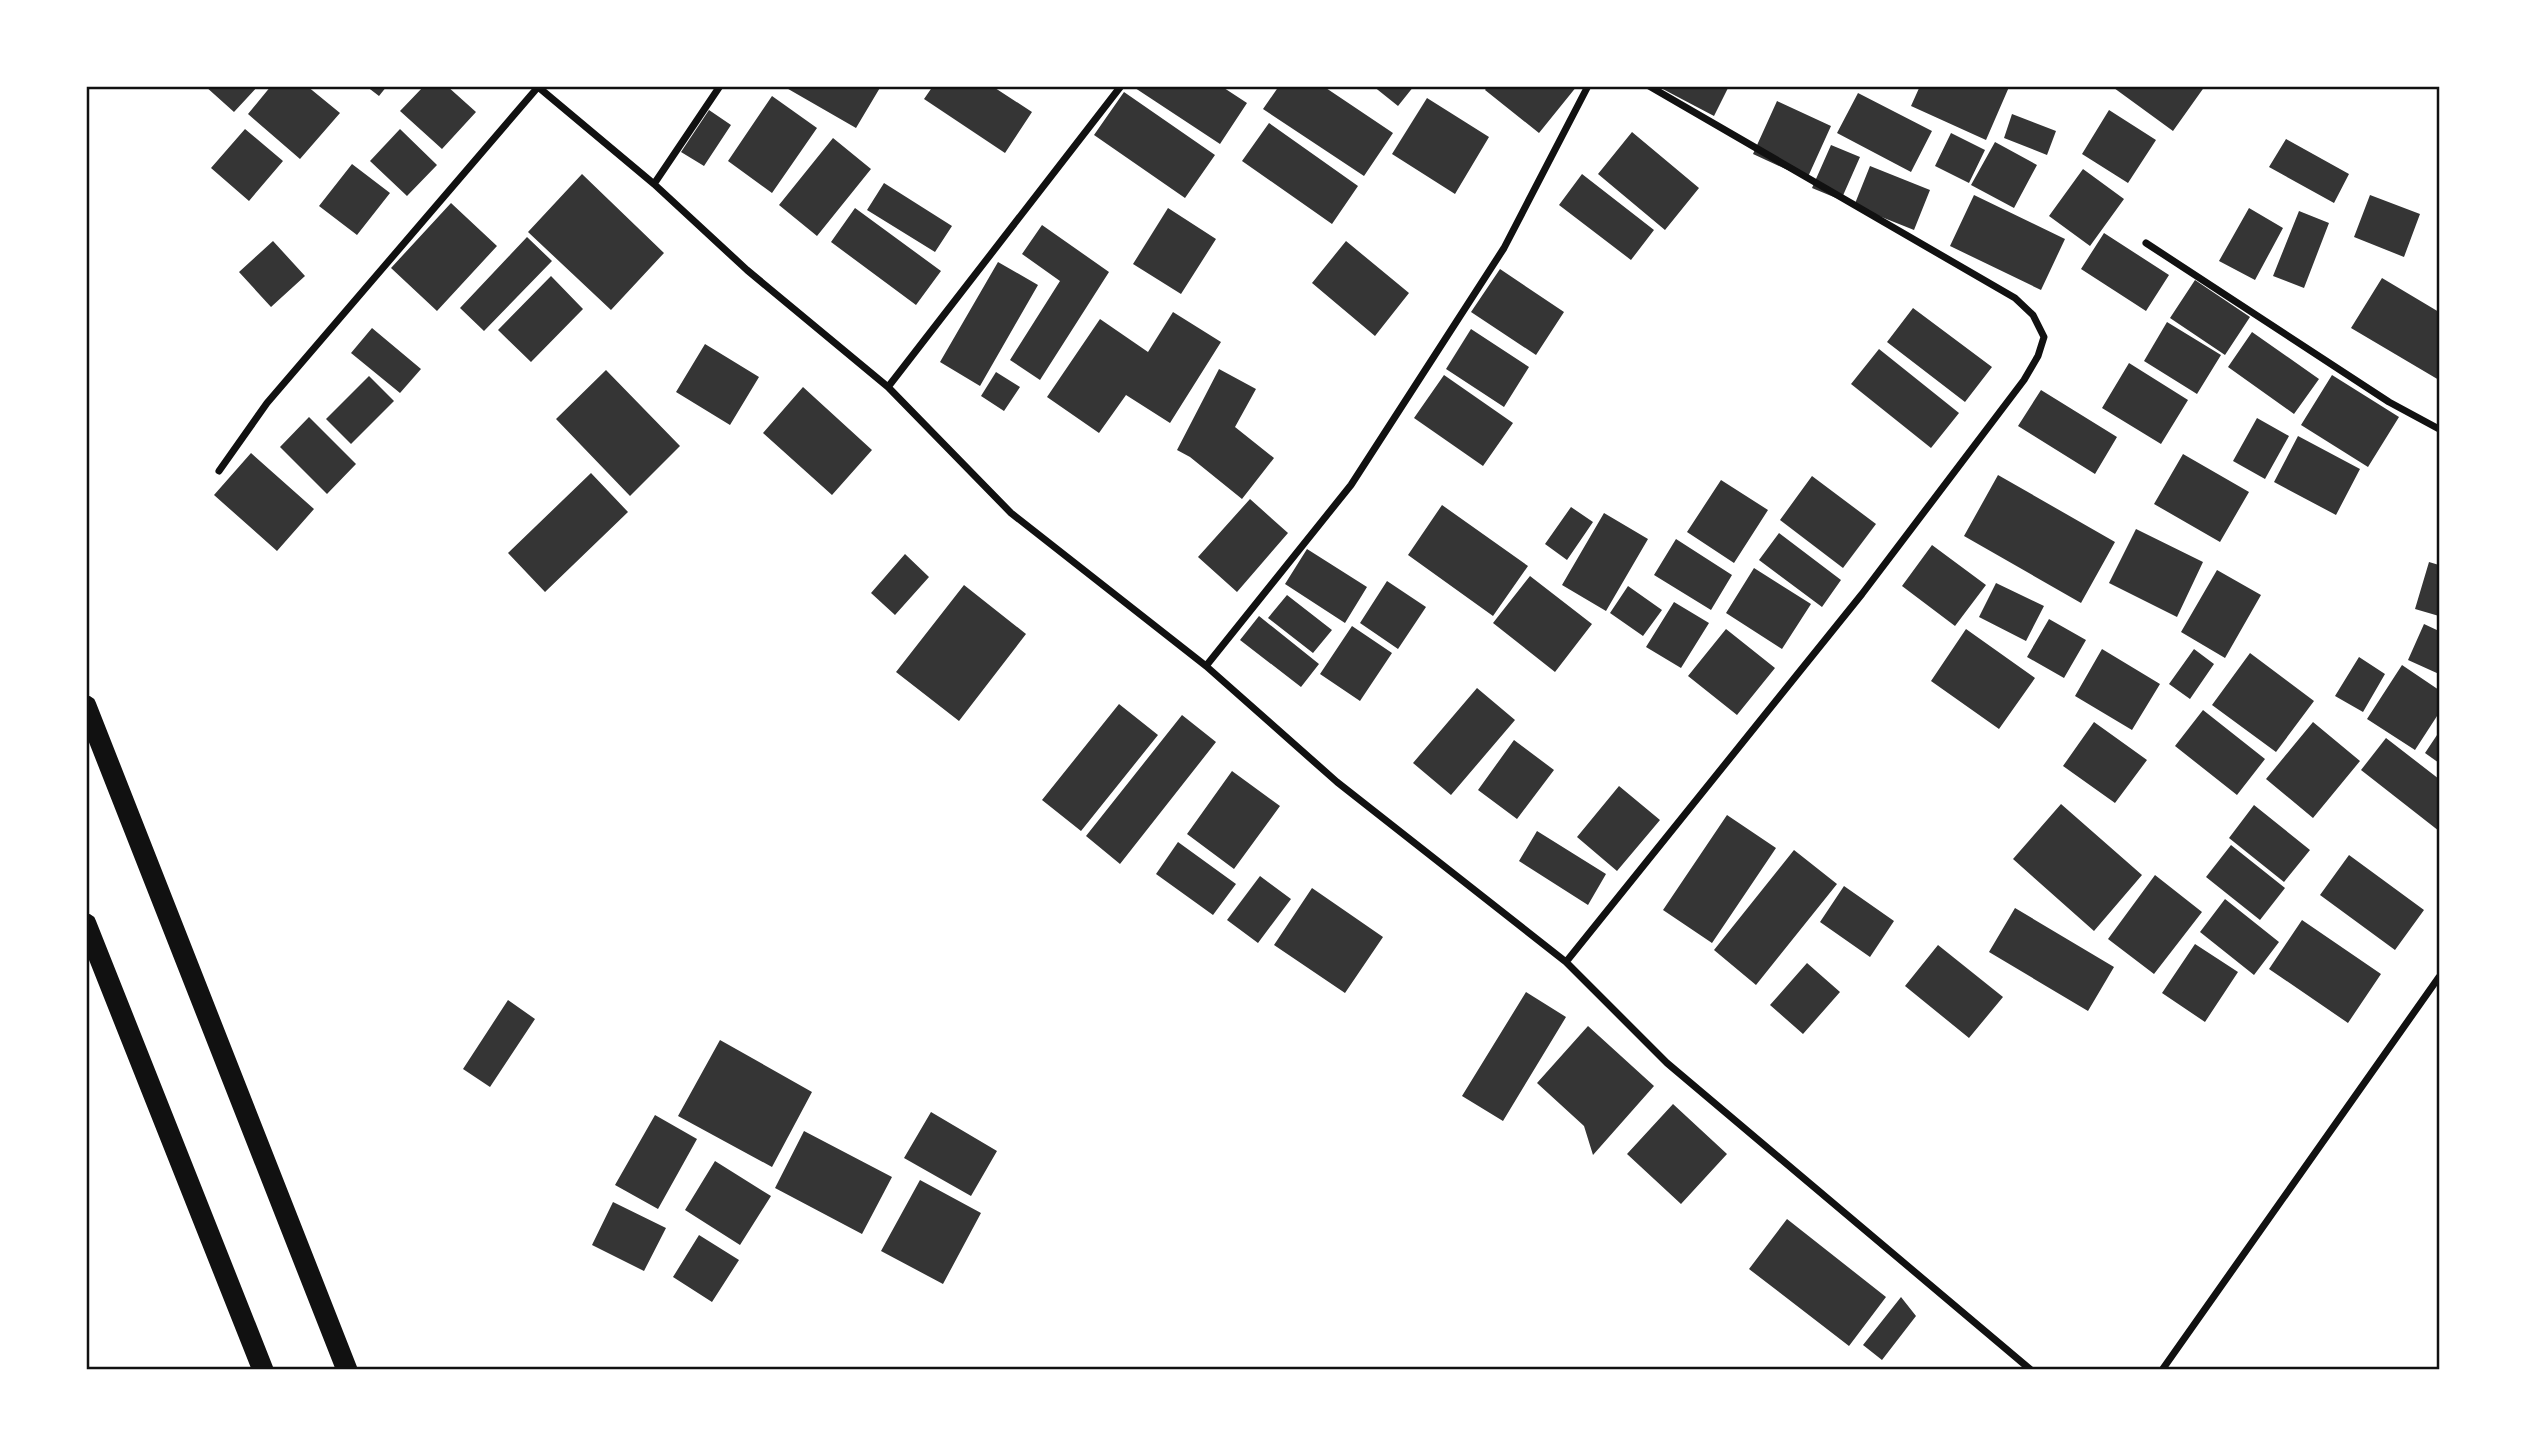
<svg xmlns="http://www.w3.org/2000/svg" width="2525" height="1456" font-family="Helvetica,sans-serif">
  <rect width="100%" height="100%" fill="#fff"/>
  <path fill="#353535" d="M205,86h53l-24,26z
    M271,86h36l33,27 -40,46 -52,-45z
    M366,86h21l-8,10z
    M424,86h23l29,26 -34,37 -42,-38z
    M783,86h98l-25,42z
    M933,86h59l40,26 -27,41 -81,-54z
    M1132,86h89l26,17 -27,41z
    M1279,86h44l70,47 -29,43 -101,-67z
    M1373,86h41l-16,20z
    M1488,86h89l-38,47 -54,-43z
    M1657,86h72l-15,30z
    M1920,86h87l2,1 -23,53 -75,-34z
    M2116,86h89l-32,45 -59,-43z
    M1124,92l91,63 -30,43 -91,-63z
    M1858,93l74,38 -21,41 -74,-39z
    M772,96l45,32 -45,65 -44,-32z
    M1427,98l62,39 -34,57 -63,-40z
    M1777,101l54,25 -24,53 -54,-25z
    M709,110l22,15 -27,41 -23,-14z
    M2109,110l47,30 -28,43 -46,-29z
    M2012,114l44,17 -9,24 -43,-17z
    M1269,123l89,63 -26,38 -90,-63z
    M245,129l38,32 -34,40 -38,-33z
    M400,129l37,36 -30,31 -37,-35z
    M1632,132l67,56 -34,42 -67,-56z
    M1951,133l34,17 -16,33 -34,-17z
    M833,138l38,31 -54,67 -38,-31z
    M2286,139l63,35 -15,29 -65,-36z
    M1995,142l42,23 -23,43 -43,-23z
    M1831,145l29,12 -19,43 -29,-12z
    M352,164l38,29 -33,42 -38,-29z
    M1870,166l60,24 -16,40 -60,-24z
    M2083,169l41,30 -34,47 -41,-30z
    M582,174l82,79 -53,57 -83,-78z
    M1582,174l72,56 -23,30 -72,-55z
    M884,183l68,43 -17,26 -68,-42z
    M1974,195l91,44 -24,51 -91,-44z
    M2370,195l50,19 -16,43 -50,-20z
    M451,203l46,43 -60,65 -46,-43z
    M855,208l86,63 -25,34 -85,-63z
    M1168,208l48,31 -35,55 -48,-30z
    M2249,208l34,20 -28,52 -36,-19z
    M2299,211l30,12 -25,65 -31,-12z
    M1042,225l67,47 -69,108 -30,-20 50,-79 -38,-27z
    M2104,233l65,42 -23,36 -65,-42z
    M527,237l25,24 -68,70 -24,-23z
    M273,241l32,35 -34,31 -32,-35z
    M1346,241l63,52 -34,43 -63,-53z
    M998,262l40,23 -58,101 -40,-24z
    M1500,269l64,43 -28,43 -65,-43z
    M551,276l32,33 -52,53 -33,-32z
    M2382,278l57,34v68l-88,-52z
    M2195,280l55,37 -25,38 -55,-37z
    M1913,308l79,59 -27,35 -78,-60z
    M1173,312l48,30 -51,81 -44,-28 -27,38 -52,-36 53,-78 48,33z
    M2167,322l54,33 -24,39 -53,-33z
    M372,328l49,41 -21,24 -49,-40z
    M1471,329l58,38 -25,40 -58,-38z
    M2252,332l67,47 -25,35 -66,-47z
    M705,344l54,33 -29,48 -54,-33z
    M1879,349l80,64 -28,35 -80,-64z
    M2129,363l59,37 -27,44 -59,-36z
    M1219,369l37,20 -21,38 39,31 -32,41 -52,-42 -13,-7z
    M606,370l74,76 -50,50 -74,-77z
    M996,372l24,15 -16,24 -23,-15z
    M1444,375l69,48 -30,43 -69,-48z
    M2332,375l67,42 -31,50 -67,-42z
    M369,376l25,25 -43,43 -25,-25z
    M803,387l69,63 -40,45 -69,-62z
    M2041,390l76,47 -22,37 -77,-48z
    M309,417l47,47 -29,30 -47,-47z
    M2257,418l32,18 -24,43 -32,-18z
    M2298,436l62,33 -24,46 -62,-33z
    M251,453l63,56 -37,42 -63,-56z
    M2183,454l66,38 -29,50 -66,-38z
    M591,473l37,39 -83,80 -37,-39z
    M1998,475l117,67 -34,61 -117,-67z
    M1812,476l64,48 -33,44 -63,-48z
    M1721,480l47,30 -34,53 -47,-31z
    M1250,499l38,34 -51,59 -39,-35z
    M1442,505l86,61 -35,50 -85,-61z
    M1571,507l22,15 -26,38 -22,-16z
    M1604,513l44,26 -42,72 -44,-26z
    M2136,529l67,33 -26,55 -68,-34z
    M1779,533l62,47 -19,27 -63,-47z
    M1676,539l56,36 -21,35 -57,-35z
    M1932,545l54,40 -31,41 -53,-40z
    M1307,549l60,38 -22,36 -60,-39z
    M905,554l24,23 -34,38 -24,-22z
    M2429,562l10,3v51l-24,-7z
    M1754,568l57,36 -29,45 -56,-36z
    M2217,570l44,25 -36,63 -44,-26z
    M1530,576l62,48 -37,48 -62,-49z
    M1387,581l39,26 -28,42 -38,-26z
    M1996,583l48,23 -18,35 -47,-24z
    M964,585l62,49 -67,87 -63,-49z
    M1628,586l34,24 -19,26 -33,-23z
    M1287,595l45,35 -19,23 -45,-35z
    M1674,602l35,21 -28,45 -35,-21z
    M1259,616l60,48 -18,23 -61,-47z
    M2049,619l37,21 -22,38 -37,-21z
    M2424,624l15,7v43l-31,-14z
    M1352,626l40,27 -32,48 -40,-27z
    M1726,629l49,39 -38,47 -49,-39z
    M1966,629l69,49 -36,51 -68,-48z
    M2102,649l58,35 -28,46 -57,-34z
    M2194,649l20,15 -24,35 -21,-15z
    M2250,653l64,48 -38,51 -64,-47z
    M2359,657l26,17 -22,38 -28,-16z
    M2402,665l37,25v23l-24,37 -48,-31z
    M1477,688l38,32 -64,75 -38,-32z
    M1119,704l39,31 -77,96 -39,-31z
    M2203,710l62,49 -28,36 -62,-49z
    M1182,715l34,27 -96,122 -34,-28z
    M2094,722l53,38 -32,43 -52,-37z
    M2313,722l47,39 -47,57 -47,-39z
    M2439,732v31l-14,-10z
    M2386,738l53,41v52l-78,-61z
    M1514,740l40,30 -37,49 -39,-29z
    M1232,771l48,35 -46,63 -47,-35z
    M1619,786l41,34 -43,51 -40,-34z
    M2061,804l81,71 -48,56 -81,-72z
    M2254,805l56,45 -26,32 -55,-44z
    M1727,815l49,33 -64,95 -49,-33z
    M1537,831l69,43 -18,31 -69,-44z
    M1178,842l58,42 -23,31 -57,-41z
    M2231,845l54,43 -25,32 -54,-43z
    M1794,850l43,34 -81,101 -42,-35z
    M2349,855l75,55 -29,40 -75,-55z
    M2155,875l47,37 -48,62 -46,-35z
    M1260,876l31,23 -33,44 -31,-23z
    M1844,886l50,35 -24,36 -50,-35z
    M1312,888l71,49 -38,56 -71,-48z
    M2225,899l54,43 -25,33 -54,-43z
    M2015,908l99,59 -26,44 -99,-59z
    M2302,920l79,54 -33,49 -79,-54z
    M2195,944l43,28 -33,50 -43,-29z
    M1938,945l65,52 -34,41 -64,-52z
    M1807,963l33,29 -37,42 -33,-29z
    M1526,992l40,25 -63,104 -41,-25z
    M508,1000l27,19 -45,68 -27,-18z
    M1588,1026l66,60 -61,69 -9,-29 -47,-43z
    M720,1040l92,52 -40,75 -94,-51z
    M1673,1104l54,50 -46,50 -54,-50z
    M931,1112l66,39 -26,45 -67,-38z
    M655,1115l42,24 -39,70 -43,-24z
    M804,1131l88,46 -30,57 -87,-46z
    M715,1161l56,35 -31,49 -55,-35z
    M920,1180l61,33 -38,71 -62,-33z
    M613,1202l53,26 -22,43 -52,-26z
    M1787,1219l99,78 -37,49 -100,-77z
    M699,1235l40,25 -27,42 -39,-25z
    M1901,1297l15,19 -34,44 -19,-15z"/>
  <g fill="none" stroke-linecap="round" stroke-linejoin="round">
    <path stroke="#111" stroke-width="7" d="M537,86l117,98 93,86 141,117 123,126 195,153 131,116 229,180 101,101 364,307
      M654,184l66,-98
      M2146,243l243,159 50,27
      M888,387l233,-301
      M219,471l48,-68 271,-316
      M1206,666l145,-181 153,-237 84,-162
      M1566,962l296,-368 162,-214 14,-24 6,-19 -11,-22 -18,-17 -366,-212
      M2162,1370l277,-393"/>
    <path stroke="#111" stroke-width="21" d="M86,706l261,664
      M86,924l177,446"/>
  </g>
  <rect width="2525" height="1456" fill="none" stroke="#ffffff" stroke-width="175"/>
  <rect x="88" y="88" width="2350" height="1280" fill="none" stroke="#111" stroke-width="2.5"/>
</svg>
